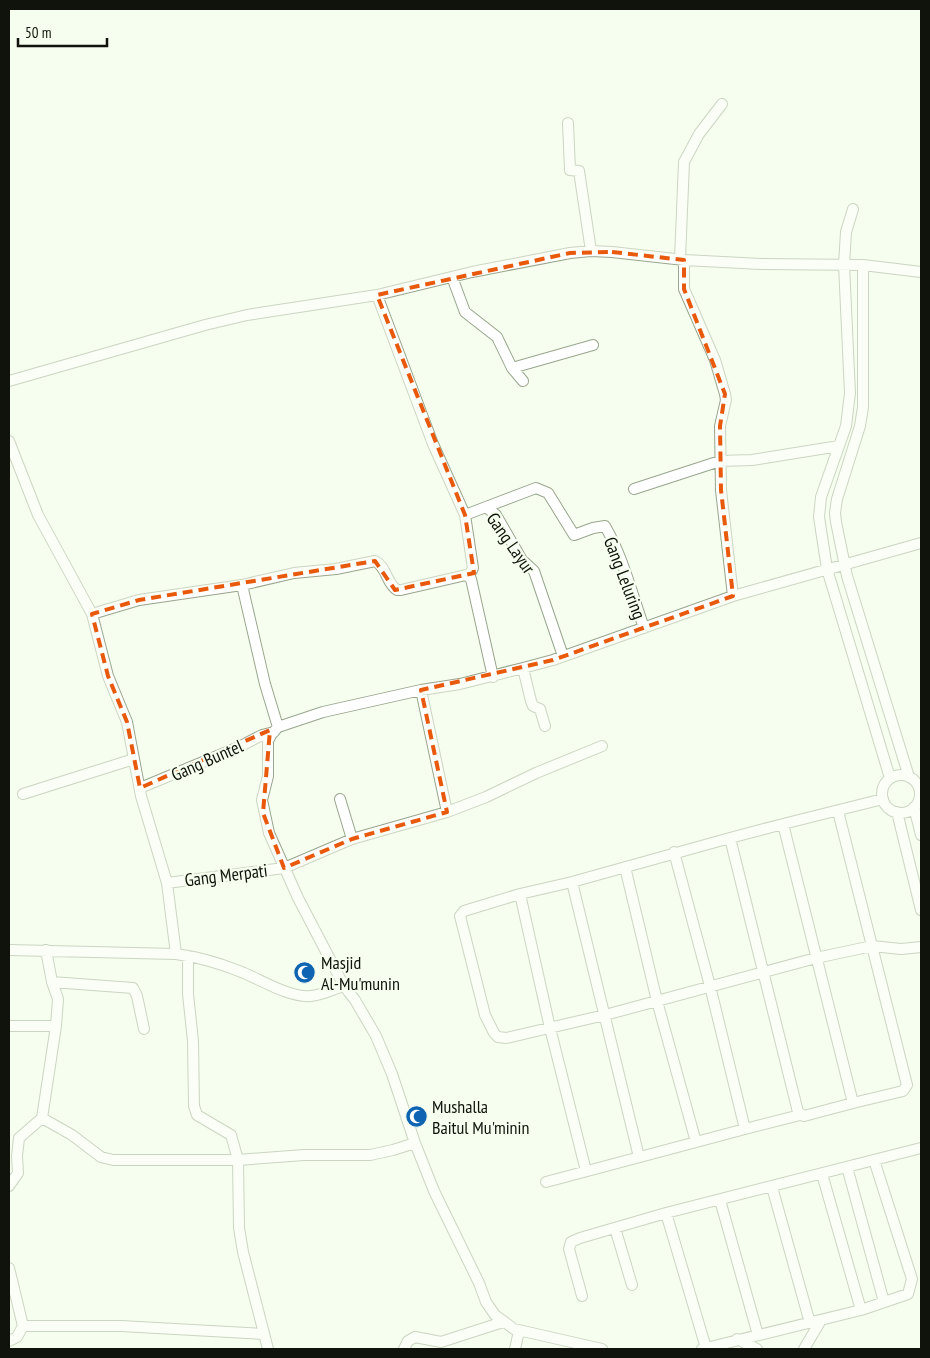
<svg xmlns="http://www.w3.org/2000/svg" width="930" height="1358" font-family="'PT Sans Narrow',sans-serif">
  <rect width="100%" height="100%" fill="#f6feef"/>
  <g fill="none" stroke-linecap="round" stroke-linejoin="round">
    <defs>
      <path id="minor" d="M568,123l2,47 9,1 12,80
        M853,209l-7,23 -2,33 6,128 -4,33 -25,71 -2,20 8,52 63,209
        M680,259l4,-97 15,-28 23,-30
        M684,260v29l31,71 10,34 1,6 -6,26 1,64 12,106
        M863,265v142l-3,19 -23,73 -2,14 1,9 11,54 62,201
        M452,277l13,35 32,25 15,31 11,13
        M377,295l56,149 32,71 8,53 -4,8
        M512,368l81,-23
        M9,381l196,-56 42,-10 130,-20 95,-23 98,-19 21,-2 21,1 72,8 77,4 102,1 58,7
        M9,441l29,74 54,99 16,62 19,46 14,74 26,87 9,71
        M634,489l86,-28 32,-1 87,-14
        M486,507l50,-19 12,5 26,42 19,-7 12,-2c18,31 27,68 39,102
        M465,515l21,-8 10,8 26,45 12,11 29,85
        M242,585l23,99 13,43
        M92,614l47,-14 103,-15 52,-12 42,-4 39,-8c12,6 11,22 22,29h4l65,-15 5,4 22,98
        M523,668l8,33 2,5 7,3 5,17
        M421,690l26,122 39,-15 50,-24 66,-27
        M882 794a19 19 0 1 1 38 0a19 19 0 1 1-38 0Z
        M140,788l99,-41 23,-12 12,-3
        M23,794l111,-35
        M340,799l12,40
        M914,807l7,28
        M838,811l69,274 -4,6 -50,12 -70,-279 100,-25
        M897,812l24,98
        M783,824l-53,14 68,274 6,4 49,-13
        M730,838l-158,44 -52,12 -56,17 -4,5 25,99 9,18 4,4 8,1 99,-23 211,-57 56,-12 29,3 20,-2
        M625,867l32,134 39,141
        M572,882l67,275
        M167,883l117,-15 68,-29 95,-27
        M520,894l30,134 36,143
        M9,950l167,4c22,3 43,9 63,17 21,8 50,27 72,25 12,-1 22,-7 33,-10
        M188,956v38l5,47 1,65 3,9 34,20 7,25 1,68 4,24 25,97
        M52,982l81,6 4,8 7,33
        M9,1026h47
        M42,1118l30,17 29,22 12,3h125l66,-5h66l23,-5 22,-7
        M745,1129l55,-14
        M847,1167l37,135
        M822,1174l39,136
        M546,1182l199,-53 -35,-143 -36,-134
        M9,1186l9,-13 -1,-17 2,-18 23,-20 14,-92 2,-27 -6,-17 -6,-32
        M772,1187l38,136
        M720,1200l38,135
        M666,1213l40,135
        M615,1228l17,57
        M9,1268l14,58 -6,11 -8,4
        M582,1296l-13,-47 2,-7 9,-4 86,-25 255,-65
        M23,1326h98l142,8
        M737,1339l20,10
        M404,1349l4,-8 7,-4 26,5 62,-20
        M515,1349l4,-18
        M602,1349l-88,-20 -19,-14 -9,-13 -7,-19 -45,-92 -19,-48 -23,-69 -16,-38 -21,-36 -11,-14 -46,-88 -29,-65 -7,-33 6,-24v-35l3,-6 7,-8 45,-15 98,-22 39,-6 63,-16 30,-8 180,-64 188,-53
        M702,1349l159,-39 47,-16 4,-15 -38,-119
        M804,1349l17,-29"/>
    </defs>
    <use href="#minor" stroke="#98a68d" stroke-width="12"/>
    <use href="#minor" stroke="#fff" stroke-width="10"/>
  </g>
  <path d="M0 0H930V1358H0ZM612,252l72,8v29l41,105 -5,32 1,64 12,106 -180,64 -132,30 26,122 -95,27 -68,29 -21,-55 7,-83 -130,58 -13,-66 -19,-46 -16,-62 47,-14 236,-39 20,29 79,-17 -9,-58 -88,-220 193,-42z" fill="#f6feef" fill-opacity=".55" fill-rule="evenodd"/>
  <path fill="none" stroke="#e8590c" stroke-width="4" stroke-dasharray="10 6" stroke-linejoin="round" d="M612,252l72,8v29l41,105 -5,32 1,64 12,106 -180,64 -132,30 26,122 -95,27 -68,29 -21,-55 7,-83 -130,58 -13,-66 -19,-46 -16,-62 47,-14 236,-39 20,29 79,-17 -9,-58 -88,-220 193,-42z"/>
  <defs>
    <symbol id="mosque-disc" viewBox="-11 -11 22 22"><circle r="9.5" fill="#0e64b2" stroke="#f6feef"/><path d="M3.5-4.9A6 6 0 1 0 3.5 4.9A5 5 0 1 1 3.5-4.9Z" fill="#fff"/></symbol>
  </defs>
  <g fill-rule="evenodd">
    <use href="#mosque-disc" x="292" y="960" width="25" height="25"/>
    <use href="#mosque-disc" x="404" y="1104" width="25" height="25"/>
  </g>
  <g text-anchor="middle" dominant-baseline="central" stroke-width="4.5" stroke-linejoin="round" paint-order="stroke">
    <g font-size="18" fill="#0f130b" stroke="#f6feef">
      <text transform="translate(511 543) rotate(55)">Gang Layur</text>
      <text transform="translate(625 578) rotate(69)">Gang Leluring</text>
      <text transform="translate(207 760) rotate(-24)">Gang Buntel</text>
      <text transform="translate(226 875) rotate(-7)">Gang Merpati</text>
    </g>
    <g font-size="18" fill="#0f130b" stroke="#f6feef" text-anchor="start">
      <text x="321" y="962">Masjid<tspan x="321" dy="21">Al-Mu'munin</tspan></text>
      <text x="432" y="1106">Mushalla<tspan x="432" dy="21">Baitul Mu'minin</tspan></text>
    </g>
  </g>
  <rect width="930" height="1358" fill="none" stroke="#0f130b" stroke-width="20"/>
  <path d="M18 38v8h89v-8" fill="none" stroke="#0f130b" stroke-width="2.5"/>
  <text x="25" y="38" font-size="15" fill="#0f130b" stroke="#f6feef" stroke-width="4" paint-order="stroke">50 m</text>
</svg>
